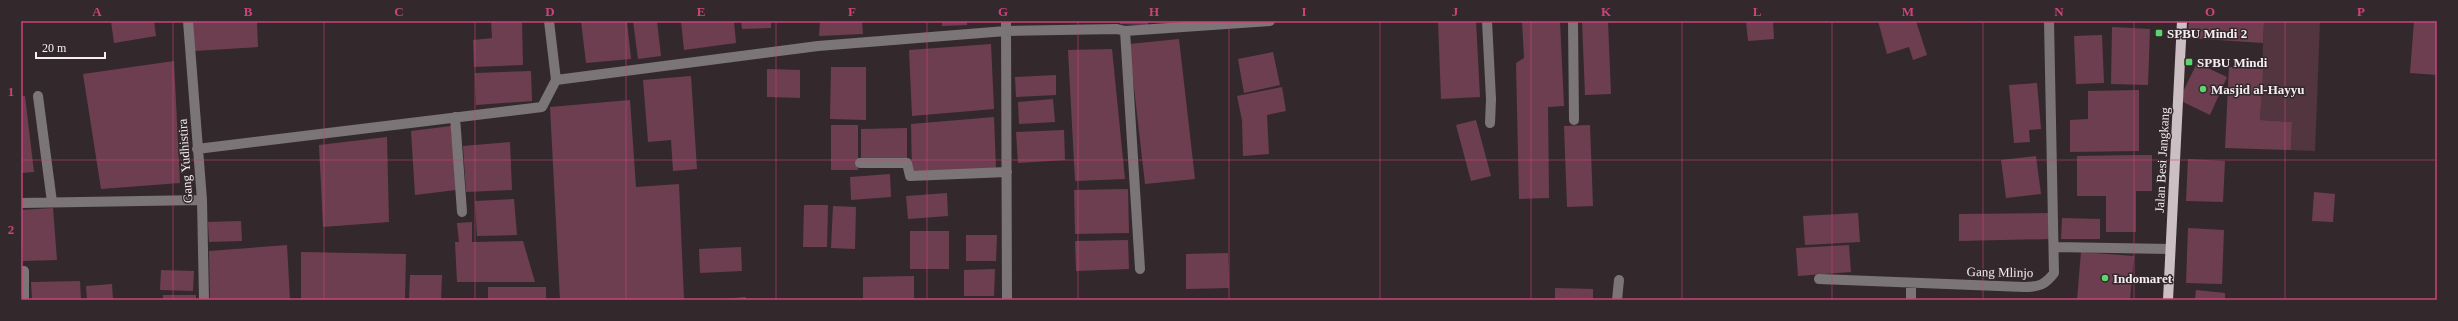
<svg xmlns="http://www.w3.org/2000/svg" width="2458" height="321" font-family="Georgia,serif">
  <rect width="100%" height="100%" fill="#33292c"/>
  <path fill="#533540" d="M2264,21h56l-5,130 -24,-1 1,-28 -32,-2z"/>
  <path fill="#6d3e50" d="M111,21h43l2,15 -42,7z
    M192,21h65l1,26 -64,4z
    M491,21h31l1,44 -49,2 -1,-27 19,-2z
    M581,21h46l4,38 -45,4z
    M633,21h24l4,35 -23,3z
    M681,21h53l2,22 -52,7z
    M741,21h30v7l-29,1z
    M820,21h42l1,13 -44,2z
    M942,21h25v4l-25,1z
    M1120,21h28v4l-28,-1z
    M1438,21h38l4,76 -39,2z
    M1522,21h38l4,85 -16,1 1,91 -30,1 -3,-136 8,-5z
    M1582,21h26l3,73 -26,1z
    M1746,21h27l1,18 -26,2z
    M1878,21h38l11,34 -14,5 -4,-13 -22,7z
    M2189,21h75l-1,22 -75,-5z
    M2414,21h23v54l-27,-2z
    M2112,27l38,2 -2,56 -37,-1z
    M2102,35l2,48 -28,1 -2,-48z
    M1179,39l16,140 -50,5 -16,-140z
    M991,44l3,65 -82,7 -3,-66z
    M1112,49l13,130 -50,2 -7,-131z
    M1273,52l7,33 -36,8 -6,-34z
    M174,61l6,122 -79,6 -18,-115z
    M2197,63l30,14 -17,38 -31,-15z
    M831,67h35v53l-36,-1z
    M2229,67l34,2 -3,51 32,2 -1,28 -66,-2z
    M767,69l33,1v28l-33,-1z
    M531,71l1,30 -56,4 -1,-32z
    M1056,75v20l-40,2 -1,-20z
    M691,76l6,93 -24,2 -2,-31 -23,2 -5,-62z
    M2037,83l4,46 -12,1 1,12 -16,1 -5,-58z
    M1282,87l4,24 -19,4 2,39 -26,2 -1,-36 -5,-24z
    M2139,90v61l-69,1v-32l18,-1v-28z
    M21,96h4l9,76 -13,1z
    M1053,99l2,23 -36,2 -1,-22z
    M630,100l6,87 43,-3 5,116h-124l-10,-193z
    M994,117l2,52 -84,5 -1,-50z
    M1476,120l15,56 -20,5 -15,-56z
    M831,125h27v45h-27z
    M1590,125l3,81 -26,1 -3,-81z
    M451,126l5,64 -41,5 -4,-64z
    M907,128v32l-46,1v-32z
    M1064,130l1,30 -47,3 -2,-31z
    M387,137l2,85 -66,5 -4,-82z
    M510,142l2,48 -46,2 -3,-46z
    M2136,155h16v36h-16v41h-30v-36h-29v-40z
    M2036,156l5,38 -35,4 -5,-38z
    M2188,159l37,2 -2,41 -37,-1z
    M890,174l1,23 -40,3 -1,-23z
    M1128,189l1,44 -54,1 -1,-44z
    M2314,192l21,2 -2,28 -21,-1z
    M947,193l1,23 -40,3 -2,-23z
    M514,199l3,36 -40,1 -2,-35z
    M804,205h24l-1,42h-24z
    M833,206l23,1 -1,42 -24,-1z
    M53,208l4,52 -34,1 -2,-51z
    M1858,213l2,29 -55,3 -2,-29z
    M2048,213l1,26 -90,2v-27z
    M2062,218l38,1v20h-39z
    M241,221l1,20 -33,1 -1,-20z
    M472,222v20l51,-1 12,41h-78l-2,-40h4l-2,-19z
    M2188,228l36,2 -2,54 -36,-1z
    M910,231h39v38h-39z
    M966,235h31l-1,26h-30z
    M1128,240l1,29 -53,2 -1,-30z
    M287,245l3,55h-80l-1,-49z
    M1849,245l2,27 -53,4 -2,-28z
    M741,247l1,24 -42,2 -1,-24z
    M301,252l105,2 -1,46h-104z
    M2081,252l53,4 -4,44h-53z
    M1228,253l1,35 -43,1v-35z
    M995,269l-1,27h-30v-26z
    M161,270l33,1 -1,20 -33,-1z
    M410,275h32l-1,25h-32z
    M914,276v24h-51v-23z
    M80,281l1,19h-49l-1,-18z
    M112,284l1,16h-26l-1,-14z
    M488,287h58v13h-58z
    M1555,288l38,1v11h-38z
    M2196,290l29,3v7h-30z
    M163,295h33v5h-33z
    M746,297v3h-24v-1z
    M1978,298v2h-23v-1z"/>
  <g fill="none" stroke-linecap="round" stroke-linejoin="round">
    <path stroke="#7b7577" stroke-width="10" d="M188,21l14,179 2,100
      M1006,21l1,279
      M1487,21l4,78 -1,24
      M1573,21l1,99
      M1125,31l15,238
      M556,80l262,-34 188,-15 111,-2 8,2 145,-10
      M38,96l14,106
      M455,117l7,95
      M197,149l345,-42 14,-27 -7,-59
      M860,163h47l3,13 97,-4
      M21,203l181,-3
      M2054,247l116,2
      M24,271v29
      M1819,279l205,8c15,0 21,-2 30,-14l-5,-252
      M1617,300l2,-20
      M1911,300v-17"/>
    <path stroke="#cbbfc3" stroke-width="10" d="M2168,300l14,-279"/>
  </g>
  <path fill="none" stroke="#cc4379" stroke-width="1" stroke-opacity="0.55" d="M173,21v279M324,21v279M475,21v279M626,21v279M776,21v279M927,21v279M1078,21v279M1229,21v279M1380,21v279M1531,21v279M1682,21v279M1832,21v279M1983,21v279M2134,21v279M2285,21v279M21,160h2416"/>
  <g fill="#5bd56e" stroke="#33292c" stroke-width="1.5">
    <rect x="2155" y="29" width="8" height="8" rx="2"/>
    <rect x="2185" y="58" width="8" height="8" rx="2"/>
    <circle cx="2203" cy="89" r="4"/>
    <circle cx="2105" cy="278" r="4"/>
  </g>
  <g text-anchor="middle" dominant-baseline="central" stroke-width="3" stroke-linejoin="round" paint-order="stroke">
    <g font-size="13" font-weight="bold" fill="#f6eef1" stroke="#33292c" text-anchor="start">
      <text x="2167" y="33">SPBU Mindi 2</text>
      <text x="2197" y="62">SPBU Mindi</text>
      <text x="2211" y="89">Masjid al-Hayyu</text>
      <text x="2113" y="278">Indomaret</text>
    </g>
    <g font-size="13" fill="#f6eef1" stroke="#33292c">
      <text transform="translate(2162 160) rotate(-87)">Jalan Besi Jangkang</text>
      <text transform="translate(185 161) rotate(-94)">Gang Yudhistira</text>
      <text transform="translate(2000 272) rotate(1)">Gang Mlinjo</text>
    </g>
  </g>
  <rect width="2458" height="321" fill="none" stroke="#33292c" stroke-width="44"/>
  <path d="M36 52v6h69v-6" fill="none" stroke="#f6eef1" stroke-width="2"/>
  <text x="42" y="52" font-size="12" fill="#f6eef1" stroke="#33292c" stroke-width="3" paint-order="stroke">20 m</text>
  <rect x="22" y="22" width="2414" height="277" fill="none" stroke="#cc4379" stroke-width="1.5"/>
  <g font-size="13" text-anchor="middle" font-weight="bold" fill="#cc4379">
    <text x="97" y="16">A</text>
    <text x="248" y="16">B</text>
    <text x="399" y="16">C</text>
    <text x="550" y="16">D</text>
    <text x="701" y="16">E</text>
    <text x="852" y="16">F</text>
    <text x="1003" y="16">G</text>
    <text x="1154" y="16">H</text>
    <text x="1304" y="16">I</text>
    <text x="1455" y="16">J</text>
    <text x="1606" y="16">K</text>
    <text x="1757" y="16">L</text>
    <text x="1908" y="16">M</text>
    <text x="2059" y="16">N</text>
    <text x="2210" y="16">O</text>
    <text x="2361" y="16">P</text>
    <text x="11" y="96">1</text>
    <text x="11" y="234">2</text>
  </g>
</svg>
